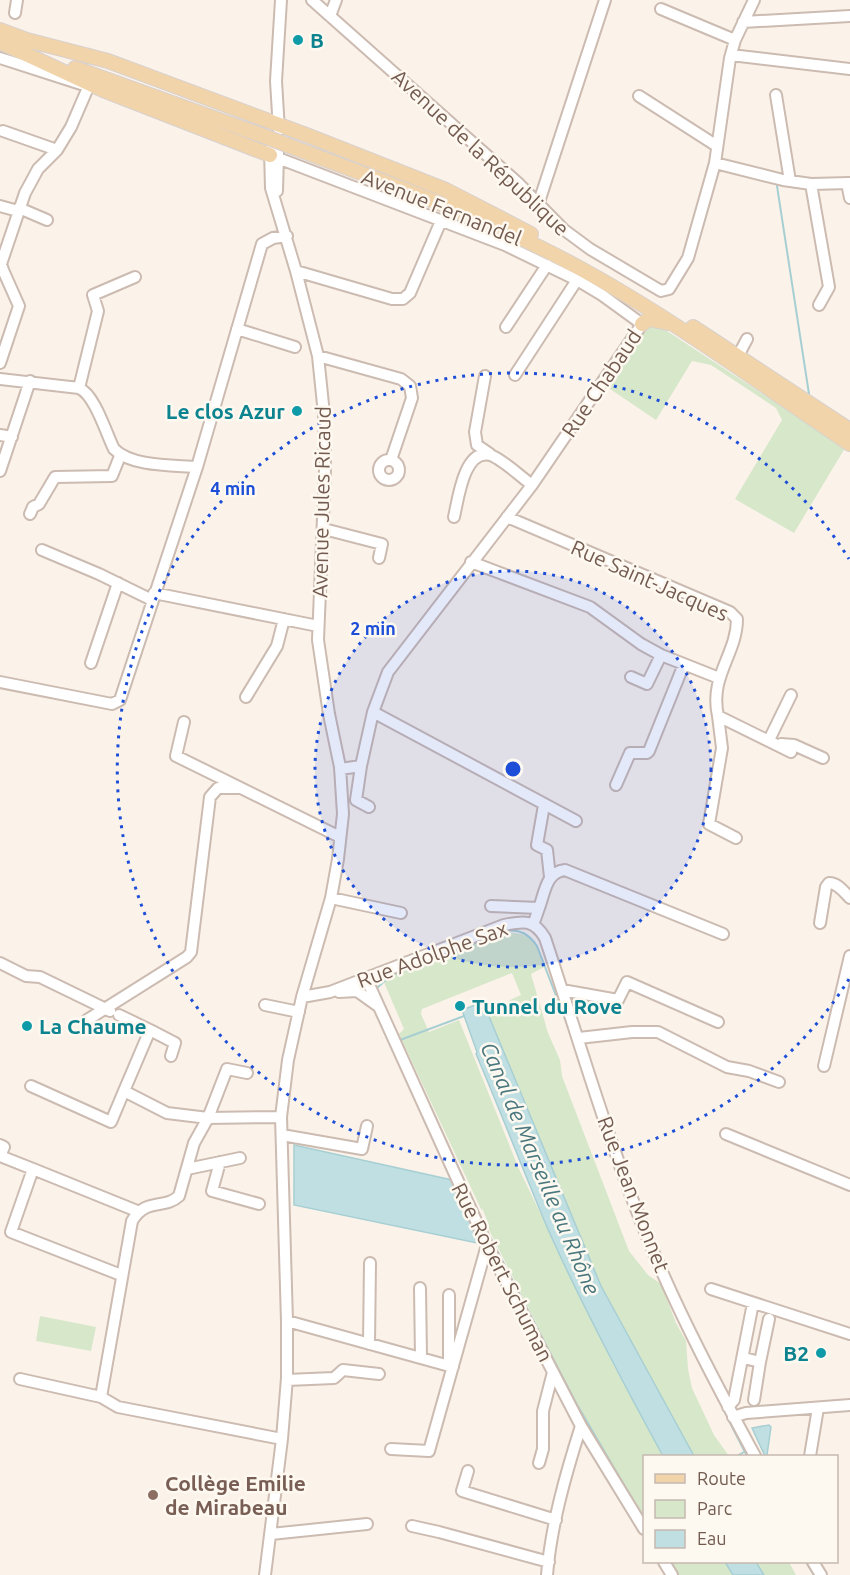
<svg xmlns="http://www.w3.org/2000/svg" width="850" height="1575" font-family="Ubuntu,sans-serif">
  <rect width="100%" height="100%" fill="#fbf3ea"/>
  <path fill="#d7e7ca" d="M654,325l13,6 178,117 -51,85 -59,-34 47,-79 -6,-12 -65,-43 -19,-4 -36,59 -46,-31v-7l35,-55z
    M503,932c32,2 31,6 43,34l-15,8 17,59 12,27 2,16 67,175 19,24 13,9 15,39 10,18 2,28 4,19 22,47 15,21h-35l-93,-170 -114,-274c13,-5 21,-12 34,-17l-9,-22 -90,36 -1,5 8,18 30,-12 60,149 94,195 50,92h-19v63l-57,-95 -102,-202 2,-1 -4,-11 -2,-1 -82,-175 5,-5 -24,-56z
    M40,1316l56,11 -5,24 -55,-10z
    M670,1562h55l8,13h-54z
    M756,1562h33l7,13h-32z"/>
  <path fill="#c0dfe3" stroke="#a7cfd3" stroke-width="1.5" d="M483,1002l118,284 93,170h-31c-41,-75 -81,-150 -116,-229 -24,-57 -47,-117 -71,-173l1,-2 -15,-42z
    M294,1145l158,35 30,64 -188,-39z
    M769,1425l2,2 -4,28 -2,1 -13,-28z
    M725,1562h31l8,13h-31z"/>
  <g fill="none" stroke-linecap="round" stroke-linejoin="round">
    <path stroke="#a7cfd3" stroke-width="2" d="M777,186l32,208
      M378,992l-1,-4 13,-12 116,-45c14,-2 23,3 31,15l33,86
      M400,1040l64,-24
      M414,1071l73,160 89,172 68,116
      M689,1339l30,62
      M727,1417l20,39
      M737,1456l7,-4
      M670,1562l8,13
      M806,1562l8,13"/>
    <defs>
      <path id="minor" d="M312,0l206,183 45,46 27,20 71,42 8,-2 19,-31 27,-95 15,-105 5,-18 19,-40
        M661,9l74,31
        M15,13l2,-13
        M330,16l6,-16
        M743,22l107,-6
        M731,55l119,14
        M0,58l81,26
        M776,95l14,86
        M639,96l78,50
        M279,130l-3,-49 5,-81
        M3,131l54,19
        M270,155l235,90 72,35 25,15 40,29 -110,161 -144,187 -15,40 -12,54 -21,3
        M715,163l68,17 28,4 39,-1
        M847,183l3,15
        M811,184l18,103 -10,18
        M277,191l1,-38
        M538,205l67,-205
        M0,206l18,5
        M19,208l28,12
        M0,271l3,-1 -2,-6 24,-71 13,-24 19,-19 14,-23 19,-44
        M296,271l96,28h11l7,-6 31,-72
        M506,327l41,-62
        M237,329l58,18
        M318,356l83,23 9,7 2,12 -21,62
        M738,356l9,-17
        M0,363l19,-57 -16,-36
        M515,375l62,-95
        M485,376l-10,56 2,13 13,9
        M0,379l79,9c16,7 27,45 35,61 18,18 59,16 83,18
        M79,388l19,-77 -5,-16 42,-18
        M0,435l12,2
        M379 470a10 10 0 1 1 20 0a10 10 0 1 1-20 0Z
        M0,471l30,-90
        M30,514l3,-7 6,-3 16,-27 57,-1 8,-20
        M454,517c4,-17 10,-69 36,-62 11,3 31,22 42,30
        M507,517l223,95 7,7c0,35 -28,57 -19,97l73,36
        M324,529l58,15 -3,14
        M42,550l57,24 53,26
        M471,562l119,45 51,37 20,11 58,23
        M154,593l164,33
        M91,663l27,-80
        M631,677l16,7 14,-29
        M0,682l112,22 8,-4 77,-233 65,-223 11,-6 14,-2
        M246,697l31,-51 7,-27
        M373,712l203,109
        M718,716l4,32 -13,76 27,14
        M184,722l-8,34 164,81
        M769,740l22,-45
        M781,744l13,1 29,13
        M361,766l-5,34 13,7
        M616,785l14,-32h17l2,-2 35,-87
        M544,805l-7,40 10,5 3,27
        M331,898l70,15
        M491,906l48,2 -6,17
        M539,908c6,-16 7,-36 26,-38l158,64
        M820,923l6,-36 3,-4c9,0 15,9 21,15
        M0,963l26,13 14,1 70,34
        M366,978l121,267 94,181 63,103
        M562,990l56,10 9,-18 91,40
        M339,992l18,-1 21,15
        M302,997l28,-5 174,-67c19,-4 30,-6 41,13 34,102 64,207 105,306 31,74 67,142 105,212
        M265,1005l34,7
        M119,1015l31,15
        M87,1020l100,-63 4,-5 19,-155 8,-9h22
        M579,1038l53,-6h26l69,35 22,4 30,11
        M171,1056l4,-13 -25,-13 -26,61 43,22 41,5 73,-1
        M824,1066l26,-110
        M247,1073l-20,-4 -19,49 -14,25 -15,53c-15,14 -33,1 -47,25l-31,176 17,10 164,32
        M31,1086l80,36 13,-31
        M726,1134l124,51
        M282,1135l80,14 5,-23
        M0,1145l4,2 -4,9 33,13
        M220,1162l-8,29 47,13
        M187,1169l53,-11
        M121,1275l-110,-43 22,-63 104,42
        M420,1288l1,70
        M711,1289l139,45
        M449,1295v71
        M287,1321l166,46
        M369,1344l1,-81
        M744,1358l16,4 -6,38
        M760,1362l9,-43
        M20,1379l81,18
        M287,1380l47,-2 9,-8 36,4
        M728,1407l6,-7 19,-97
        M733,1417l13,-4 104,-8
        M391,1449l38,2 58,-206
        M810,1456l8,-48
        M539,1463l4,-14v-38l10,-39
        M468,1471l-6,20 94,29
        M412,1526l27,6 110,30
        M271,1534l96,-10
        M664,1562l8,13
        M813,1562l8,13
        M265,1575l17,-136 5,-61v-57l-6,-204 7,-57 14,-63 29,-99 7,-39 5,-45 -3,-47 -11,-53 -11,-74 7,-171 -1,-55 -6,-58 -22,-85 -25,-83 -1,-38
        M547,1575c4,-50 19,-102 34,-149"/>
      <path id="major" d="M0,30l32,12
        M23,39l85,22 201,75 137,54 85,44
        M0,42l103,48 167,65
        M75,68l186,67
        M287,145c96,37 194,70 285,119 97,52 186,118 278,180
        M642,324l7,-5 19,4
        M693,327l157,103"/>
    </defs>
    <use href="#minor" stroke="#ccbbb1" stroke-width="14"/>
    <use href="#major" stroke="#d8d1ce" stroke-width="16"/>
    <use href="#minor" stroke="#fff" stroke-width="10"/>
    <use href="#major" stroke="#f2d4aa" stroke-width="14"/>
    <defs>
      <path id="major-bridge" d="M261,135l26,10"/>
    </defs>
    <use href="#major-bridge" stroke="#d8d1ce" stroke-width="16" stroke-linecap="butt"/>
    <use href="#major-bridge" stroke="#f2d4aa" stroke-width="14"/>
  </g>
  <circle cx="513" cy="769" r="198" fill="#1d4ed8" fill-opacity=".12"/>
  <g fill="none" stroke="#1d4ed8" stroke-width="3" stroke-dasharray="3 6">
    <circle cx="513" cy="769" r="198"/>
    <path d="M849 979A396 396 0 1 1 849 559"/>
  </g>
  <g fill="#0f9aa8" stroke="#fdf8f0" stroke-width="2">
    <circle cx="298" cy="40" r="6"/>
    <circle cx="297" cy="411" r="6"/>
    <circle cx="460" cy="1006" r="6"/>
    <circle cx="27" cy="1026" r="6"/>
    <circle cx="821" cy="1353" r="6"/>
  </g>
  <circle fill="#8d6e63" stroke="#fdf8f0" stroke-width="2" cx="153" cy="1495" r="6"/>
  <g text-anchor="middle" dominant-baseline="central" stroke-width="5" stroke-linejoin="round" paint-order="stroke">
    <g font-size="21" font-weight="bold" fill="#0d838f" stroke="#fdf8f0" text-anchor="start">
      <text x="310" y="40">B</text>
      <text x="285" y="411" text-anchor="end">Le clos Azur</text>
      <text x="472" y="1006">Tunnel du Rove</text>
      <text x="39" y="1026">La Chaume</text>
      <text x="809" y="1353" text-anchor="end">B2</text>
    </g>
    <g font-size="21" fill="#735b50" stroke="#fdf8f0">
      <text transform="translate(481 152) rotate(43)">Avenue de la République</text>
      <text transform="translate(442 207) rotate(22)">Avenue Fernandel</text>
      <text transform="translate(601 383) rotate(-56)">Rue Chabaud</text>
      <text transform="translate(321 502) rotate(-89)">Avenue Jules Ricaud</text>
      <text transform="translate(650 580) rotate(24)">Rue Saint-Jacques</text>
      <text transform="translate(432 954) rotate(-20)">Rue Adolphe Sax</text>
      <text transform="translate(634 1194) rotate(69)">Rue Jean Monnet</text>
      <text transform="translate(503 1272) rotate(63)">Rue Robert Schuman</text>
    </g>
    <g font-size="21" font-weight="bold" fill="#785e54" stroke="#fdf8f0" text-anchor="start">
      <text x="165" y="1483">Collège Emilie<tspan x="165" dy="24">de Mirabeau</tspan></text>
    </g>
    <g font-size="22" font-style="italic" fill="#48777d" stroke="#fdf8f0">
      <text transform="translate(541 1168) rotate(67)">Canal de Marseille au Rhône</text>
    </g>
  </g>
  <circle cx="513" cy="769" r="9" fill="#1d4ed8" stroke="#fdf8f0" stroke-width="3"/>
  <g font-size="18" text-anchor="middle" font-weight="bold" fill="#1d4ed8" stroke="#fdf8f0" stroke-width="5" stroke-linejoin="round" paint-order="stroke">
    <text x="233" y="495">4 min</text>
    <text x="373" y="635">2 min</text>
  </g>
  <rect x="643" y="1455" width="195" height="108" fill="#fdf8f0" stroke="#c6b9b0" stroke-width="1.5"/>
  <rect x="655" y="1474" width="30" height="9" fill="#f2d4aa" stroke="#c6b9b0" stroke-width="1.5"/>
  <text x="697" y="1485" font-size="18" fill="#735b50">Route</text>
  <rect x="655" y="1500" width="30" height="18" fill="#d7e7ca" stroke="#c6b9b0" stroke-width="1.5"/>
  <text x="697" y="1515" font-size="18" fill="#735b50">Parc</text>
  <rect x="655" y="1530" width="30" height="18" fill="#c0dfe3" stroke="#c6b9b0" stroke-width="1.5"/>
  <text x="697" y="1545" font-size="18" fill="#735b50">Eau</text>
</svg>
